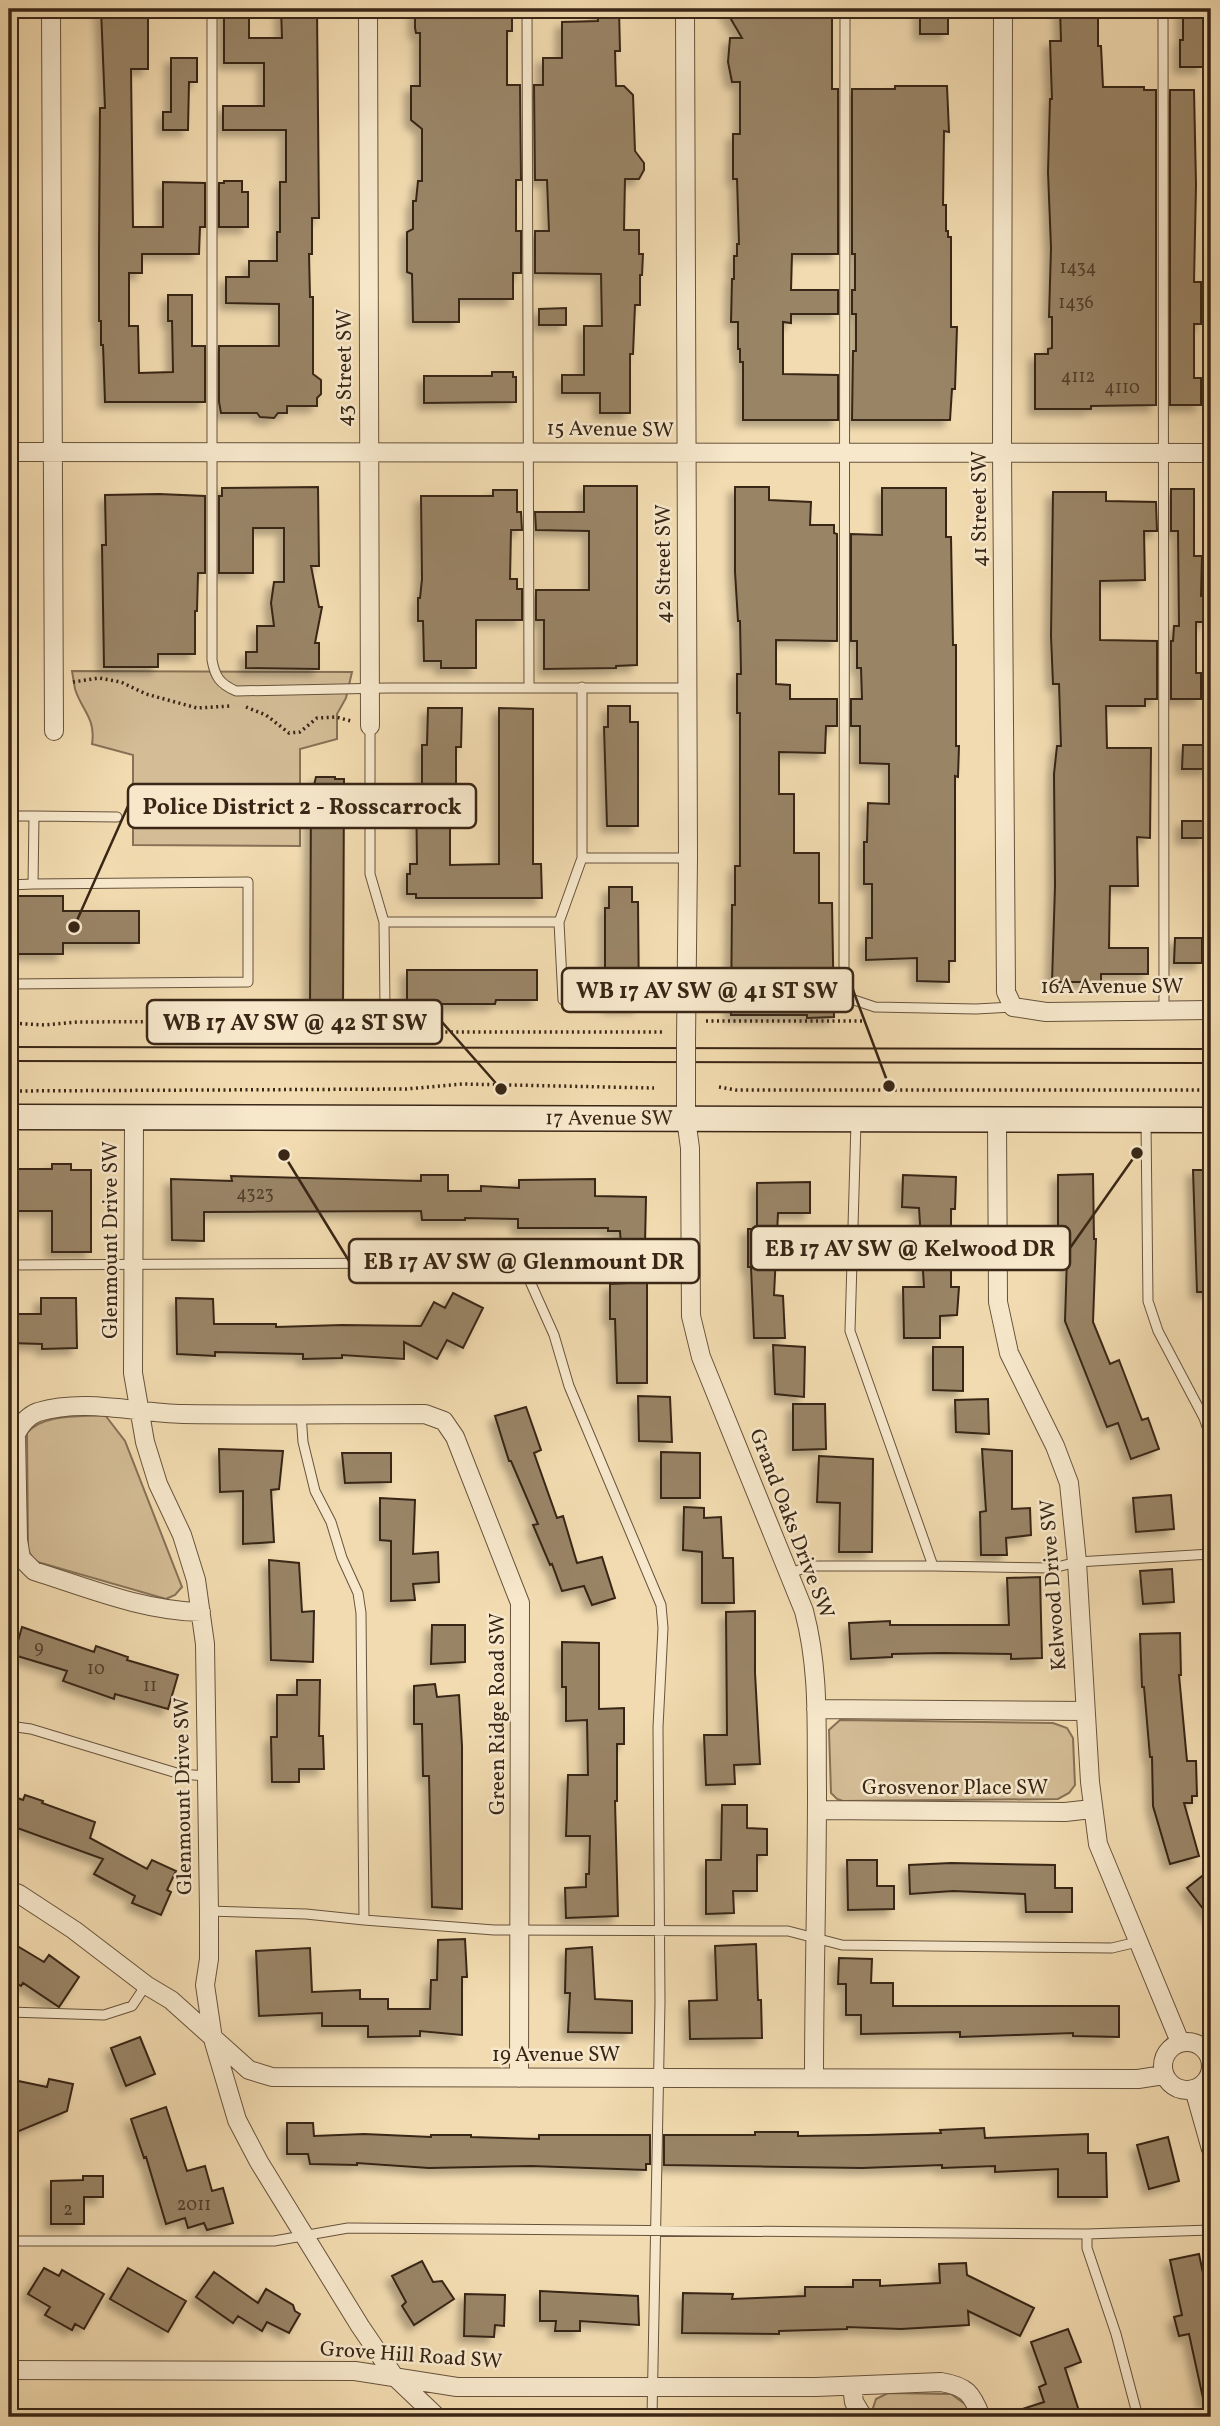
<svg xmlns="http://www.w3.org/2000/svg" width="1220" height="2426" font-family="Vollkorn,serif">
  <defs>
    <filter id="shadow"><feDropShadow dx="-6" dy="6" stdDeviation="3.5" flood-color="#0004"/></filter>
  </defs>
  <rect width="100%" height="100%" fill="#f2dbb0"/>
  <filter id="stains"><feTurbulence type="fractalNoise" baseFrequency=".00286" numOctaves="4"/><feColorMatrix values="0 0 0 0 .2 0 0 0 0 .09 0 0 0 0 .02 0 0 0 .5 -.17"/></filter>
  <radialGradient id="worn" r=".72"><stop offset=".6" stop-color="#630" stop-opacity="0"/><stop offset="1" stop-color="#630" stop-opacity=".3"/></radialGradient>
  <path fill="#d3bc96" stroke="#867156" stroke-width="2" d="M72,671l280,1 -6,26 -9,16v25l-37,10v97l-167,-1v-90l-41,-11c4,-26 -10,-33 -17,-55 -1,-6 -2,-12 -3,-18z
    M105,1415l20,26 57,146 -7,8 -9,4 -132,-38 -6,-11 -1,-117c16,-20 54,-16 78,-18z
    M840,1720l213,3 14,5 6,10 2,47 -6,8 -11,6 -215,2 -6,-2 -6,-6 -2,-63z
    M888,2393l63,1 14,10 8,13h-99l-2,-6 4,-12z"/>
  <path fill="#998466" stroke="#392616" stroke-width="2" filter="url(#shadow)" d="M101,9l47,2v58h-17l2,158h30v-45l42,1v44h-5l-1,27h-57v19h-13v53h9l1,47 34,-1 -1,-51h-4v-26h24v51h13v56h-100l-2,-57h-2v-24h-2v-69l1,-144h5z
    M224,9h25v29h33l-1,-29h36l2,209h-7v36h-3l1,43h3v77l8,6v14l-4,4v8h-30v7h-9l-4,5 -14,-1 -3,-4h-36l-2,-11v-56h60v-42l-53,-1v-26h23v-16h28v-29h3v-50h6v-52h-63v-24h41v-43h-40z
    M415,9h97v22h-5v54h13l1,95h-5v51h5v42h-8v26h-54v23h-46l-1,-48 -5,-2v-40l6,-3v-28h3l2,-20h4v-52l-11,-9v-34h9v-53h-4l-1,-5z
    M597,9h22l1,42h-5l1,35h8l9,9 2,56 9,12v7l-5,9h-14l-1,51h15v24h4l-1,21h-2v30h-5l-2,49h-3v59h-30v-20h-38v-18h22v-49h18l-1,-52 -66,-1v-42h14l-2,-51h-12l-1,-95h9v-27h19v-36l36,-1z
    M725,9h107v80h6v165h-46l-1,36h47v24h-47v9l-8,-1v52l55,1v45h-95v-58h-3v-13h-2v-27h-7l1,-43h2v-23h3v-12h2l-2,-65h-4v-45h7v-52h-8l-4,-20 2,-24h12z
    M920,9h28v25h-28z
    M1060,9h38v37h3l2,41h41v3h12v315l-65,1v3h-56v-55h13v-5l4,-1v-31h-3l2,-69 -3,-76 2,-73h2l-2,-58h11z
    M1183,10h21l-1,57h-23v-27h3z
    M171,58h26v24h-8l-1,48h-25v-18h8z
    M895,86h52l2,46 -5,-1 -1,74h3v26h2v6h3v90h6l-2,62h-3l-2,31h-98l1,-69h3v-37h-4v-24h3v-36h-3v-165h43z
    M1170,90h24l2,95 -2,97h7v42h-7v54h7v27h-31z
    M224,181h18v11h6v35h-29v-44h5z
    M566,308v17h-27v-16z
    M492,372h21v5h3v25l-92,1v-27h68z
    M584,486h53v179l-21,1v2l-72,1v-49h-8v-30h53v-59l-53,-1 -1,-18h49z
    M318,487l1,79h-8l8,41h3l-7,36h4v26l-73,-1v-16h11v-26h17l-3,-23 3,-21h10v-54h-31v45h-34v-77h3v-8z
    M735,487h34v13l42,2 -1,23h24v8l3,1v107l-61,-1v44l14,1v14h47v27h-11l-1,27 -46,-1v42h15v59h25v50h13l2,114 -27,1v-3h-76l1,-110h3v-39h5v-153h-3v-39h4l-1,-53h-2l-3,-49z
    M882,488h64v49h5l2,108h3v101h3l-1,31 -3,-1v185h-6v21l-32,-1v-23l-51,2v-22h6v-54h-8v-42h3l1,-39 21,1v-40l-29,-1v-37h-9v-27h11l-1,-31h-4v-27h-6v-107l31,1z
    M1171,489h23v67h8l-1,40h4v26h-9v51h5v26h-30v-58h2l1,-15h5l-1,-95h-7z
    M493,490h24v22h4l1,18h-11l-1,49h7v10h5v31h-46v48h-35v-7h-17l-1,-40h-5v-23h2l2,-19 -1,-83h72z
    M1053,492h53v9l50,1 1,29h-13l1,49 -45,1v59l57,1v58h-12v7h-39l1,42h44l-1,90 -13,-1 1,49h-28l-1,62h39v26h-47v8h-49l3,-96 -1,-112 3,-28h4l-2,-62h-6l-2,-48z
    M159,494l46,2v77h-7l-1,38h-2v43h-37v13h-54l-2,-122h4l-1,-50z
    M608,706h22v16h8v104h-31l-3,-99h4z
    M428,708h34l-1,39h-5v41h-6v77l49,-1v-156l34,1v155h8l1,34h-126v-4h-9v-20h3v-10h7l-1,-79h6v-40h5z
    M1183,745h26v24h-27z
    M316,777h19v2h9l-1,231h-33l1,-225h3z
    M1182,821h23v17h-23z
    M609,887h23v15h6l1,105h-30v-6h-4v-93h4z
    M9,896h54v15h76v32h-76v11h-54z
    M1175,938h27v25h-28z
    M407,970h130v30h-41l-1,4h-88z
    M52,1164h19v6h20v82h-39v-41h-43v-42h43z
    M1193,1170h18v122h-14z
    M1093,1174l1,65h2l-3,83 17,42 9,-4 23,60 6,-2 11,31 -28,10 -13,-36 -11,4 -42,-106 2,-64h-9v-82z
    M421,1175h27v16h33v-5l38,2v-8l76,-1v17l51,1 -1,48 -24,1 -1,-15h-12v-3h-90v-9l-53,-1v2h-43l-1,-9 -217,1v29l-32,-1 -1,-61 61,2 -1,-5 190,5z
    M903,1175l53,2 -1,32h-4v78h8l-2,28 -17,1v22h-36l-1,-51h21l-5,-79 -17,-1z
    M810,1182v31h-32l-4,82 9,1 2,42h-31l-3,-71h-3v-38h9v-46z
    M647,1282v101h-30l-2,-64h-5v-35z
    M453,1293l30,15 -20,40 -16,-8 -10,19 -33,-17v17l-62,-4v3l-39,1v-5l-88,-2v4l-38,-2 -1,-56 37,1 1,25h62v3l66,-2 79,1 13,-24 11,6z
    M41,1298h35l1,50 -35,1v-5l-33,-1v-29h32z
    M773,1345l32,2 -1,50 -29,-3z
    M933,1347h30v44l-30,-1z
    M638,1396l32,1 2,45 -33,-1z
    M988,1399l1,35 -33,-2 -1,-32z
    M793,1404h32l1,45 -33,1z
    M526,1407l15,43 -7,3 23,65 6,-2 14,47 25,-6 13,41 -23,7 -8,-19 -22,5 -10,-27 -2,1 -17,-40 5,-1 -27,-63h-2l-14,-45z
    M219,1449l64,2 -4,38 -8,1 3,52 -31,2v-53l-23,1z
    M982,1449l30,2v58l18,-1 1,27 -25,3 1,17h-26l-1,-43 6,-1z
    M661,1452l39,1v45h-39z
    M342,1453h49v29l-46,1z
    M819,1456l54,3 -1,93h-33l1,-49 -23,-1z
    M1171,1495l3,34 -38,3 -3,-34z
    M380,1498l35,2 -2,54 25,-2 1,30 -26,2 2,16 -24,1v-60l-11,-1z
    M684,1507l20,1v10l17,-1 2,41h10l1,45h-32v-51l-19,-2z
    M269,1560l30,3 3,49 12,-1 -1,51 -42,-2z
    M1172,1569l2,33 -31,2 -3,-33z
    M1040,1577l2,81 -31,1v-5l-68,-1 -51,1v3l-41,2 -2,-36 41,-2v4h119l-2,-47z
    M755,1611v62l5,91 -26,1 1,19 -29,1 -2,-50h23l-1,-123z
    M432,1625h33v37l-34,2z
    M22,1627l72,25 2,-6 32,11 -1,3 51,15 -10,34 -53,-15 -1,5 -51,-18 4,-10 -53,-16z
    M1180,1633l1,42h-2l8,86h9l1,35h-5v7h-8l15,53 -29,8 -17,-58 -1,-49h-2l-6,-70h-2l-2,-53z
    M562,1642l37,1v66l25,-1v36h-7v57h-2l3,115 -52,2 -1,-30 21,-1v-13h3l1,-38h-24l2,-61h20l-1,-55 -21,1v-34h-4z
    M297,1680h23l-1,56h4l1,33h-25v13h-27l-1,-45h6v-42h20z
    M435,1684l2,13 22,-2 3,51v163l-30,-2 -3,-131h-6l-1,-52h-8v-38z
    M9,1795l14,5 2,-5 18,6 -1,2 53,19 -5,16 57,31 5,-9 24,11 -9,19 4,2 -10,23 -29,-12 3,-7 -41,-22 9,-15 -94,-34z
    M722,1805h25v23l20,1v26h-10v36h-24l1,22 -28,1v-54h15z
    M847,1860h30v26h17v23l-46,1z
    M951,1863l104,2v23h17v24h-46l-1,-18 -72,-3 -43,3 -1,-29z
    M1211,1869v50l-24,-31z
    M465,1939l2,38h-5v58l-42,-4v5l-52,1v-11h-46v-13l-63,3 -3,-65 54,-3 2,44 48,-2v9h28v10h42l1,-29h6l1,-40z
    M9,1941l35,21 5,-7 30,22 -20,30 -36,-24 -2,3 -12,-7z
    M756,1944l2,56h3l1,38 -72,1 -1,-38 28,-1 -2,-54z
    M592,1947l3,52 37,2v32l-64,-1 2,-39h-5l1,-44z
    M839,1958l33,1 -1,24h22v23h226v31l-46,-1v-3l-113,4v-5l-99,2v-19h-15v-31h-8z
    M140,2037l15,37 -29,12 -15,-38z
    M9,2079l38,8 2,-8 24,5 -6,27 -55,23 3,-18h-6z
    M166,2107l21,64 18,-5 7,25 11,-3 10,35 -26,7 -3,-7 -16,5 -3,-10 -19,6 -20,-67 -2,1 -13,-39z
    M287,2123h26l1,13 50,-2 67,3v-2h40v2l68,2v-4h111v29h-4v6l-115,-4 -102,2 -72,-5v2l-47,-1 -2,-10h-21z
    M984,2128l1,10 103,-4v19h18l1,44h-49v-28l-63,3v-6l-53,2v-3l-80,3 -198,-3v-30h91v-3h43v4l70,-1 73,-2 -1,-3z
    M1168,2137l11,44 -30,8 -12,-44z
    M83,2176h20v21h-19v27h-33v-43l32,-1z
    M1199,2254l12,57v92h-7l-15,-69 -10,2 -5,-19 8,-2 -12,-55z
    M422,2261l11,21 9,-1 12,18 -40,26 -12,-19 4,-4 -14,-26z
    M966,2263l1,12 67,33 -14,28 -52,-25 1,14 -68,4 -54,-2v2l-68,2v3l-97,-1 1,-40 50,1 -1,5 73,-3v-9h48v-7h27v6l60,-3 -1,-19z
    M44,2268l15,8 3,-6 42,24 -20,35 -9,-5 -3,6 -27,-15 5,-8 -22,-13z
    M128,2268l58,33 -18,31 -58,-33z
    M214,2272l44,31 8,-14 27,16 2,6 5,3 -11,19 -22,-11 -5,9 -24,-15 -5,7 -37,-26z
    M540,2291l98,5 1,29 -59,-4v10h-25l1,-10h-16z
    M465,2294l40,1 -1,31 -9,-1 -1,12 -30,-1z
    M1068,2329l13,33 -16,6 16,49h-74v-3l37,-12 -5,-15 7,-3 -15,-42z"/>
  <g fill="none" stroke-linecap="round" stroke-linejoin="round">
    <defs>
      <path id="lane" d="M212,9v651c3,17 8,24 24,31l152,-3h300
        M527,9l2,678
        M845,9l-1,963 7,27 24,8 101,2 37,-2
        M1163,9l1,1001
        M370,726v148l14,48 1,85
        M9,816h25l-1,68 215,-2v100l-239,2
        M34,816l83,1
        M582,858h106
        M9,885l24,-1
        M384,922h175
        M563,1000l-4,-78 23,-64v-171
        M1146,1122l2,179 10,30 46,87 7,20
        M9,1265l415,-2 104,3 162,-1
        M528,1266v11l26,58 15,51 92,219 2,23 -5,99 2,275 -8,415
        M933,1566l120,2 24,-6 134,-8
        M789,1573l23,-7h121l-83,-235 6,-209
        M9,1726l22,3 149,45 27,2
        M209,1911l97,3 58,6 -3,-307 -3,-20 -16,-35 -11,-36 -16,-31 -12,-49 -2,-28
        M364,1920l130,10 294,1 54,14 270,3 25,-6
        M9,2012l95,3 28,-9 14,-21
        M1087,2234v14l29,86 22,83
        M9,2241h265l74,-13 739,6 124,-4"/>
      <path id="street" d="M51,9l3,722
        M368,9l2,717
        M685,9l3,849 -2,183
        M1003,9l-1,444 4,539 7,15 33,5 165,-2
        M9,452l1202,1
        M686,1071v48l4,29 1,168 10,41 103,254c16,61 12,116 13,179 0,96 -3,192 -3,287
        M134,1118l-1,255 12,69 13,42 24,51 14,45 9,64 4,267v48l-4,26 8,54 24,81 22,42 101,164 34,50 43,41
        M997,1121l1,181 11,51 46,93 14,37 8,79 13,220 8,62 82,198
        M201,1612c-58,-1 -113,-24 -167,-41l-13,-13 -3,-18 -2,-106c5,-10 11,-18 22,-22 48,-14 97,1 145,2 80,1 161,0 242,0l19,7 11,16 65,166 -1,475
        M816,1709l269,2
        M817,1810l248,2 27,-3
        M9,1890l10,4 55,36 72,55 25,15 78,70 23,7 866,2 26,-4
        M1163 2066a24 24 0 1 1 48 0a24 24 0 1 1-48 0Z
        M1194,2089l17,60
        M9,2370l346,1 102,16h359l125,-5c25,4 31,11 40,35
        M852,2386l2,16 9,15"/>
      <g id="secondary">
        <path id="s1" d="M9,1117l1202,3"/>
      </g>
    </defs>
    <use href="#lane" stroke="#67533c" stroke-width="11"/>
    <use href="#street" stroke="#67533c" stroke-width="20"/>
    <use href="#secondary" stroke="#392616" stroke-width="27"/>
    <path stroke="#392616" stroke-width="3.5" stroke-dasharray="2 3.5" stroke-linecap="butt" d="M73,682l26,-4 22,4 25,12 51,14 34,-2
      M246,707l20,8 23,18 11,-1 17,-14 19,-1 15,4
      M706,1021h158
      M9,1023l36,2 33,-3 208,-1 16,11h362
      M719,1087l17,3h475
      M9,1091l397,-2 57,-5 191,4"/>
    <use href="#lane" stroke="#f7e8cc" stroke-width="9"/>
    <use href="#street" stroke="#f7e8cc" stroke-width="18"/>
    <use href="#secondary" stroke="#f7e8cc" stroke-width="24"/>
    <path stroke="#392616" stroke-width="2" d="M9,1047l1202,2
      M9,1061l1202,2"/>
    <defs>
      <path id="street-bridge" d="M686,1041v30"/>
    </defs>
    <use href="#street-bridge" stroke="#67533c" stroke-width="20" stroke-linecap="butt"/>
    <use href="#street-bridge" stroke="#f7e8cc" stroke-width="18"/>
  </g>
  <g text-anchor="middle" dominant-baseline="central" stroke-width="5" stroke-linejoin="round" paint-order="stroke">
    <g font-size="18" fill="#513e2a">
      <text x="1078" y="268">1434</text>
      <text x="1076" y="303">1436</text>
      <text x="1078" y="377">4112</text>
      <text x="1122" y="388">4110</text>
      <text x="255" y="1194">4323</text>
      <text x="39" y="1648">9</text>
      <text x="96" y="1669">10</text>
      <text x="150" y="1686">11</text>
      <text x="194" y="2205">2011</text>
      <text x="68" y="2210">2</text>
    </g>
    <g font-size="21" fill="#392616" stroke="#f7e8cc">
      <text transform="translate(345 368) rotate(-90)">43 Street SW</text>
      <text transform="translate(610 430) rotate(1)">15 Avenue SW</text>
      <text transform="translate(980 509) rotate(-90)">41 Street SW</text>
      <text transform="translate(664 564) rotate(-90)">42 Street SW</text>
      <text x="1112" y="987">16A Avenue SW</text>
      <text stroke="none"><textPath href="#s1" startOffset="600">17 Avenue SW</textPath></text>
      <text transform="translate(111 1240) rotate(-90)">Glenmount Drive SW</text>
      <text transform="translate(791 1524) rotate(69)">Grand Oaks Drive SW</text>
      <text transform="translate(1054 1585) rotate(-94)">Kelwood Drive SW</text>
      <text transform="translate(498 1714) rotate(-90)">Green Ridge Road SW</text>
      <text x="955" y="1788">Grosvenor Place SW</text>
      <text transform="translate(184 1796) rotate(-91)">Glenmount Drive SW</text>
      <text x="556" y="2055">19 Avenue SW</text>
      <text transform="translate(411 2356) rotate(4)">Grove Hill Road SW</text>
    </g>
  </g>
  <path fill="none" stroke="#392616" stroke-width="2.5" d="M74 927L128 806M889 1086L853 990M501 1089L442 1022M1137 1153L1070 1248M284 1155L349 1261"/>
  <g fill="#392616" stroke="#f7e8cc" stroke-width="2.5">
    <circle cx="74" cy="927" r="7"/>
    <circle cx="889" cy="1086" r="7"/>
    <circle cx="501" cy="1089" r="7"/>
    <circle cx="1137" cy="1153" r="7"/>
    <circle cx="284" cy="1155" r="7"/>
  </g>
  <g fill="#f7e8cc" stroke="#392616" stroke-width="2.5">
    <rect x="128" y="784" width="348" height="44" rx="7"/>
    <rect x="562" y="968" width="291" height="44" rx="7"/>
    <rect x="147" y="1000" width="295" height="44" rx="7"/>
    <rect x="751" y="1226" width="319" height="44" rx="7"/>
    <rect x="349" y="1239" width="350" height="44" rx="7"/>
  </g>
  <g font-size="23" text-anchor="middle" font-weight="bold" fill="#392616">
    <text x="302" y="814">Police District 2 - Rosscarrock</text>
    <text x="707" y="998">WB 17 AV SW @ 41 ST SW</text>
    <text x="295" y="1030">WB 17 AV SW @ 42 ST SW</text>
    <text x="910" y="1256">EB 17 AV SW @ Kelwood DR</text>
    <text x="524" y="1269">EB 17 AV SW @ Glenmount DR</text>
  </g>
  <rect width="1220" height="2426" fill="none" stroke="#f2dbb0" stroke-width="35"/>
  <rect x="10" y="10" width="1199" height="2405" fill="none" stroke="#392616" stroke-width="3.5"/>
  <rect x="18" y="18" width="1185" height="2391" fill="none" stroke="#392616" stroke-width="2"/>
  <rect width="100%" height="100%" filter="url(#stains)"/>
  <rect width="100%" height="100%" fill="url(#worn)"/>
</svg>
